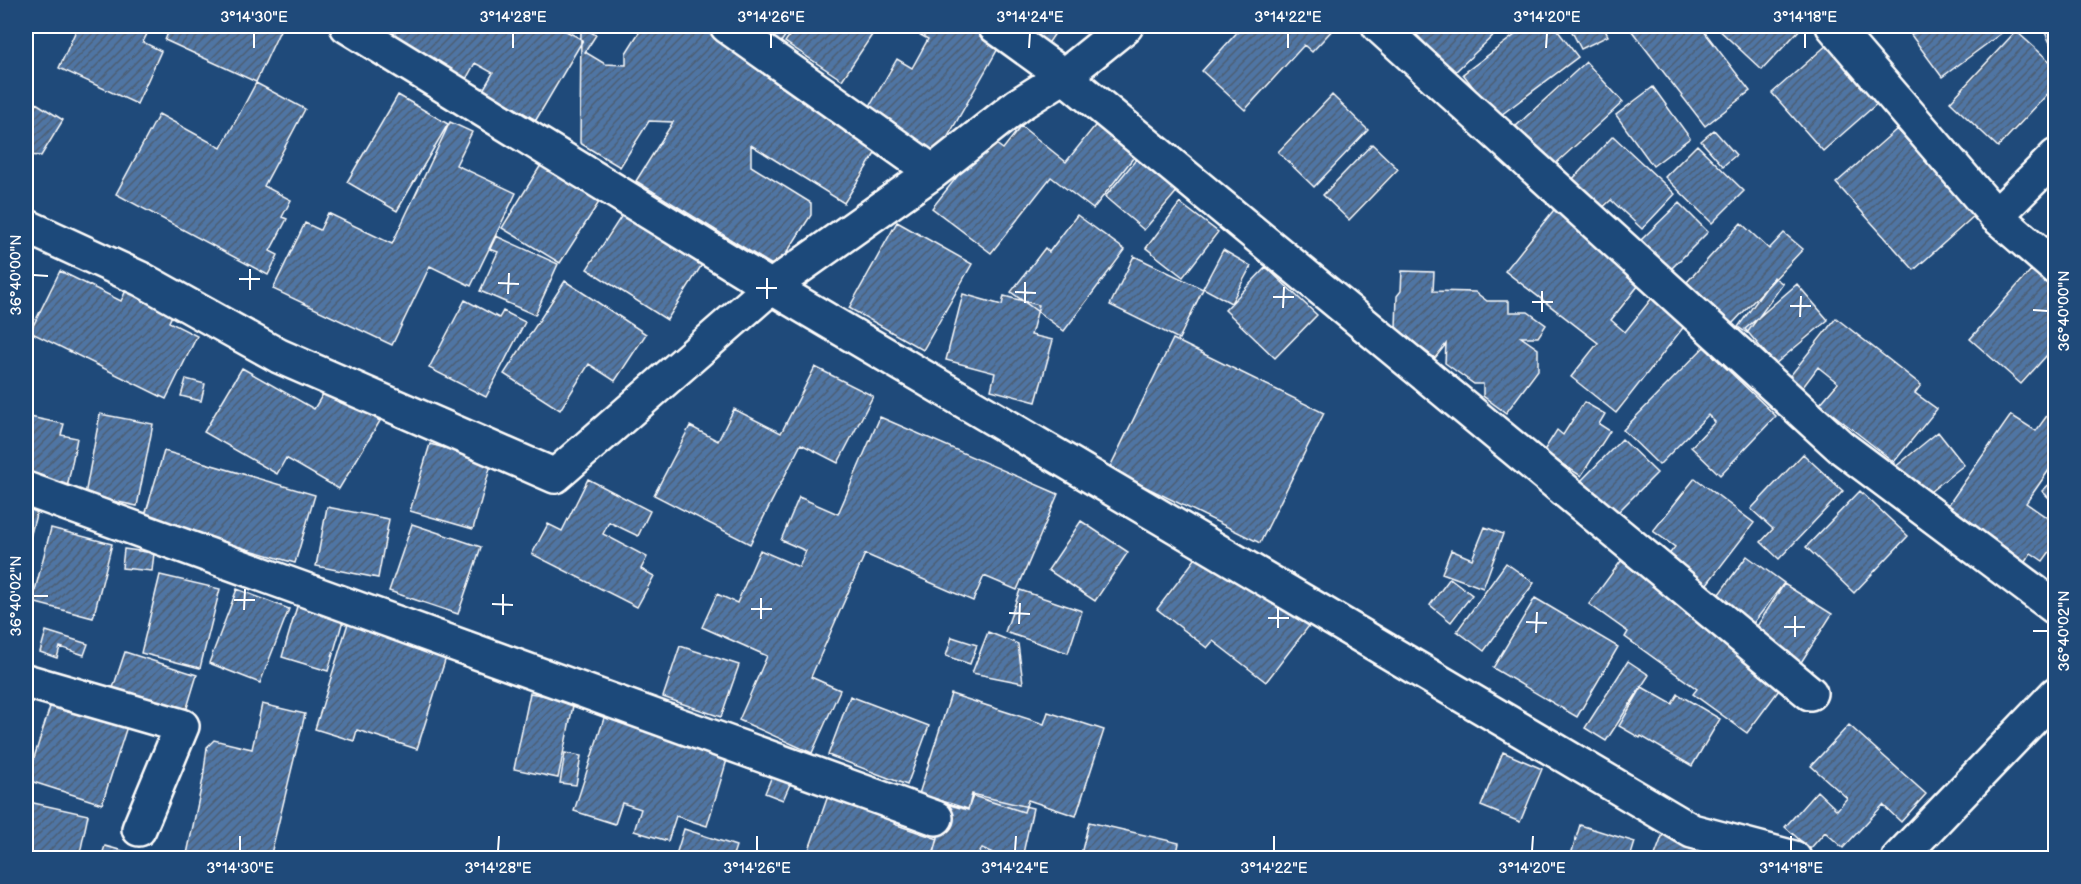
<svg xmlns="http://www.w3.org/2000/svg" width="2081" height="884" font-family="'Balsamiq Sans',sans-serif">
  <defs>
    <pattern id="building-hatch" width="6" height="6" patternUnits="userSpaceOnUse" patternTransform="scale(1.5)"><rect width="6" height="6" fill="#4f74a3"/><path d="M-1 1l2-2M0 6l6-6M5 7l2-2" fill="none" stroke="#4d5e73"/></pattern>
  </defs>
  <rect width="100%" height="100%" fill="#1f4a7a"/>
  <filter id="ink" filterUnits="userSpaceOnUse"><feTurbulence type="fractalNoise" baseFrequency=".0167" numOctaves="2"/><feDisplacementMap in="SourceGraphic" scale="12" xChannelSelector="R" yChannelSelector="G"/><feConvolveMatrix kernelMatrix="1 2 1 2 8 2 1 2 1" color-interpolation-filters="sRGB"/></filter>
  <g filter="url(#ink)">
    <path fill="url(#building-hatch)" stroke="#fff" stroke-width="1.5" d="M78,26h73l-8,16 18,9 -24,53 -78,-36z
      M164,26h118l-26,56 -91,-42 5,-12z
      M368,26h189l26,14 -47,80 -53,-30 10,-17 -18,-10 -11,20z
      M581,26l15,9 -11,17 20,12 21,1v-12l17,-27h54l85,52 106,55 -44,70 -93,-58v21l60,37v12l-34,53 -141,-87 37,-59 -24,-1 -29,46 -40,-24z
      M751,26h41l-13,19z
      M796,26h82l-36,54 -57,-38z
      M904,26h77l23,12 -66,116 -72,-41 31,-54 15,9 16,-29z
      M1018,26h42l-13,19z
      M1243,26h93l-24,26 -8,-7 -59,65 -43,-39z
      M1421,26h76l3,3 -46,44 -40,-41z
      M1527,26h27l24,31 -81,61 -34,-44z
      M1569,26h34l5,10 -27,13z
      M1628,26h72l50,65 -45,35z
      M1715,26h88l-41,44z
      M1924,26h80l3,3 -65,48 -31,-42z
      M2042,26h14v20l-4,1z
      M2016,31l40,36v18l-58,62 -48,-45z
      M1828,44l52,57 -57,50 -51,-58z
      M1586,62l37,40 -70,64 -37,-40z
      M256,83l49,26 -41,77 27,14 -9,17 5,2 -17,32 8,4 -10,20 -152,-81 43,-80 62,34z
      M1653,87l37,51 -37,28 -37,-51z
      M398,95l50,29 -51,87 -50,-29z
      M1332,95l36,35 -54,57 -36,-35z
      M36,103l27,17 -22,36 -15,-1v-34z
      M1102,117l39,31 -48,61 -42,-32 -60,76 -59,-45 56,-70 15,11 18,-23 45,36z
      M450,122l22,10 -16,33 60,28 -45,93 -41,-20 -38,79 -119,-56 32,-66 15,7 8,-17 64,31z
      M1897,129l78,86 -61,55 -78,-87z
      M1714,130l22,25 -13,11 -22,-25z
      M1613,136l62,58 -33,35 -31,-29 -13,12 -30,-28z
      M1372,144l26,25 -49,51 -26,-25z
      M1697,145l47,46 -32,32 -47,-46z
      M1144,150l40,33 -40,47 -39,-33z
      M544,160l59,36 -43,67 -58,-35z
      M1561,201l89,70 -39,49 14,12 31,-39 34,26 -74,94 -45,-36 27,-34 -93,-72z
      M1180,203l38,29 -35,45 -37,-29z
      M1679,203l29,29 -37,37 -30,-29z
      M626,209l79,51 -38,60 -80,-51z
      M1077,215l48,35 -61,81 -53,-39 34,-44 4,4z
      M897,222l75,42 -49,86 -74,-42z
      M1741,223l28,26 15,-16 19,16 -71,75 -45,-42z
      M496,236l62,28 -23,51 -55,-24 18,-39 -8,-3z
      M1223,250l28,16 -20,37 -28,-15z
      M1134,256l69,33 -24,50 -69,-34z
      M1266,267l51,48 -42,43 -50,-48z
      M2031,270l25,21v54l-35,39 -51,-45z
      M60,271l61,30 7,-15 47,23 -6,13 28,14 -31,63 -136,-67z
      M1402,271l32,1 -1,19 42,1 12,9h22v11h19l18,13 -8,12h-17l17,12v21l-32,43 -23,-17v-12h-9l-29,-21 1,-19 -11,14 -39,-29 1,-33 4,-5z
      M1774,277l9,7 -36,49 -9,-6z
      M565,281l81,53 -31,47 -26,-17 -29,46 -56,-36z
      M1797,284l31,36 -53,44 -30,-35z
      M963,294l39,11 2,-9 35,9 -8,30 22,5 -17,62 -45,-12 4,-17 -49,-13z
      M465,300l34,18 4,-7 22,11 -39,75 -57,-29z
      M1836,318l85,67 -6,8 22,16 -43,53 -74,-58 18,-21 -20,-16 -18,24 -14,-10z
      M1173,339l151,74 -64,130 -151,-74z
      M1704,347l72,69 -56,59 -29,-28 24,-25 -7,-7 -49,50 -36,-35z
      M815,367l58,29 -35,67 -37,-19 -51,100 -96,-49 36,-69 28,15 16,-32 47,24z
      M242,368l72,41 12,-20 54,32 -41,68 -53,-31 -9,16 -73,-42z
      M186,379l19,5 -4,17 -20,-5z
      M1584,402l21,12 -6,10 11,7 -29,45 -38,-24 14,-22 6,5z
      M2056,403v57l-30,43 30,21v19l-13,18 -12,-8 -8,12 -79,-54 67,-96 25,16z
      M100,414l53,10 -16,82 -52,-11z
      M30,417l34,7 -3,11 16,3 -10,50 -41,-8v-41z
      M880,417l178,77 -41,96 -33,-14 -11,25 -108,-47 -54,123 29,13 -28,63 -73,-33 28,-64 -65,-29 15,-33 20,9 23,-53 39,17 7,-16 -25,-11 18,-43 39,17z
      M1938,432l26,33 -43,34 -26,-32z
      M1622,439l35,34 -44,44 -35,-33z
      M430,444l62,17 -19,68 -63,-18z
      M164,451l151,44 -20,68 -151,-44z
      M1803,454l40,37 -64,68 -18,-17 12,-13 -22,-20z
      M1695,478l59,45 -54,70 -38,-30 13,-16 -22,-16z
      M2056,478v27l-14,-14z
      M588,479l62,32 -12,25 -29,-14 -6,12 44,23 -6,12 13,7 -17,31 -105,-53 16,-30 14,7z
      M1860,491l48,45 -54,57 -48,-46z
      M26,499l13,4 -12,46h-1z
      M327,507l62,12 -11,59 -62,-12z
      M1081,521l47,31 -33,49 -47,-31z
      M412,524l69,23 -23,67 -69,-23z
      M1485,527l18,7 -20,54 -41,-15 9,-23 21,9z
      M51,528l61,16 -19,74 -61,-16z
      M1211,538l104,80 -49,64 -53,-41 -6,7 -50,-39z
      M124,549l30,4 -2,18 -30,-3z
      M1747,556l37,27 -32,42 -36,-27z
      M1621,561l164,121 -38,51 -54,-39 4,-5 -72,-52 3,-5 -39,-28z
      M1506,563l28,20 -50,68 -27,-20z
      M160,575l60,14 -20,79 -59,-15z
      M1450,578l22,17 -21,27 -21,-17z
      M1784,584l48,30 -32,50 -48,-30z
      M237,589l52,20 -29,74 -51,-20z
      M1020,590l62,21 -14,42 -63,-21z
      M1535,598l83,49 -41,70 -84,-49z
      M298,603l46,14 -16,54 -46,-14z
      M349,620l99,31 -31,98 -60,-19 -3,11 -39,-12z
      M46,631l42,13 -4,11 -24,-8 -3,11 -17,-6z
      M988,632l30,12 5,39 -51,-10z
      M952,637l25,8 -7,19 -24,-8z
      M680,646l59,19 -18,52 -58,-20z
      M125,652l72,23 -11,36 -73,-23z
      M1628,661l21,14 -43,66 -21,-13z
      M1642,687l30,17 6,-10 42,25 -28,47 -51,-30 -1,2 -21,-12z
      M530,693l44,8 -16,77 -44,-9z
      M54,694l76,23 -28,87 -75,-24z
      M951,694l93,30 4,-12 56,18 -28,86 -48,-16 -4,12 -51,-16 -5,13 -49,-15z
      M850,696l79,30 -22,59 -79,-30z
      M262,704l43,10 -35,144h-65l-18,-4 16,-75 4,-32 7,-7 38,9z
      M606,712l124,38 -23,76 -31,-10 -8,25 -34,-10 7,-22 -19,-6 -7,21 -41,-13z
      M1849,725l77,69 -25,28 -18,-17 -40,43 -18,-16 -15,17 -25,-22 32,-36 20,19 10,-12 -36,-32z
      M1503,752l39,17 -22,53 -39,-16z
      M565,753l16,3 -5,29 -16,-2z
      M772,776l18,8 -7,16 -18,-7z
      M829,793l67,23 -2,8 44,15 -6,19h-126z
      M972,794l61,14 -11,50h-89l13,-54 22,6z
      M29,802l59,13 -9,43h-53v-42z
      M1089,822l90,21 -3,15h-96z
      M1580,825l55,17 -5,16h-60z
      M684,829l52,17 -4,12h-57z
      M1663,834l61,21 -2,3h-68z
      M105,846l44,12h-48z
      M982,848l21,10h-26z"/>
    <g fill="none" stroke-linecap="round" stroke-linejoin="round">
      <defs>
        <path id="minor" d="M347,26l424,261 921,544 102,27
          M727,26l206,146
          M995,26l69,50 746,617
          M1379,26l462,421 215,161
          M1996,216l60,-60
          M26,226l115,53 138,77 276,120 216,-189 162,-115 85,-67 46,-29 62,-50
          M26,489l910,329
          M26,681l156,45 -43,103
          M1899,858l157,-164"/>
        <path id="secondary" d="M1833,26l163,190 60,52"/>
      </defs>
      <use href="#minor" stroke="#fff" stroke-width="38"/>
      <use href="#secondary" stroke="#fff" stroke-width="38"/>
      <use href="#minor" stroke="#1f4a7a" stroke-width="33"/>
      <use href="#secondary" stroke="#1f4a7a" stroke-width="33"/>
    </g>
  </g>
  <path fill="none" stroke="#fff" stroke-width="2" d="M254,48v-15M513,48v-15M771,48v-15M1029,48l1,-15M1288,48v-15M1546,48l1,-15M1805,48v-15M33,275l15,1M239,279h21M498,283l21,1M756,288h21M250,290v-21M1015,292l21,1M508,294l1,-21M1273,297h21M767,299v-21M1532,302h21M1025,303v-21M1790,306h21M1283,308l1,-21M2033,310l15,1M1542,312v-21M1800,317l1,-21M33,596h15M234,600h21M492,604l21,1M751,609h21M244,610l1,-21M1009,613l21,1M503,615v-21M1268,618h21M761,619v-21M1526,622l21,1M1019,624l1,-21M1784,627h21M1278,628v-21M2033,631h15M1536,633l1,-21M1795,637v-21M240,851v-15M498,851l1,-15M757,851v-15M1015,851l1,-15M1274,851v-15M1532,851l1,-15M1791,851v-15"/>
  <rect width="2081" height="884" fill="none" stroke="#1f4a7a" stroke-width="66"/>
  <rect x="33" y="33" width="2015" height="818" fill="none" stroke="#fff" stroke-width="2"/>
  <g font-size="15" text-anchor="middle" fill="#fff">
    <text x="254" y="22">3°14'30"E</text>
    <text x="513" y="22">3°14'28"E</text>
    <text x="771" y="22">3°14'26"E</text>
    <text x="1030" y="22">3°14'24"E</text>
    <text x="1288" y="22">3°14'22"E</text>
    <text x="1547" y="22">3°14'20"E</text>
    <text x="1805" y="22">3°14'18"E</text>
    <text transform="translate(16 275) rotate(-90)" y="5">36°40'00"N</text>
    <text transform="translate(2064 311) rotate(-90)" y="5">36°40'00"N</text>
    <text transform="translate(16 596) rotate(-90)" y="5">36°40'02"N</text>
    <text transform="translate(2064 631) rotate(-90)" y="5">36°40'02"N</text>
    <text x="240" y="873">3°14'30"E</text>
    <text x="498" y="873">3°14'28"E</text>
    <text x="757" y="873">3°14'26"E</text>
    <text x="1015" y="873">3°14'24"E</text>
    <text x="1274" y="873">3°14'22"E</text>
    <text x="1532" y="873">3°14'20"E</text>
    <text x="1791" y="873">3°14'18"E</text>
  </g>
</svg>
